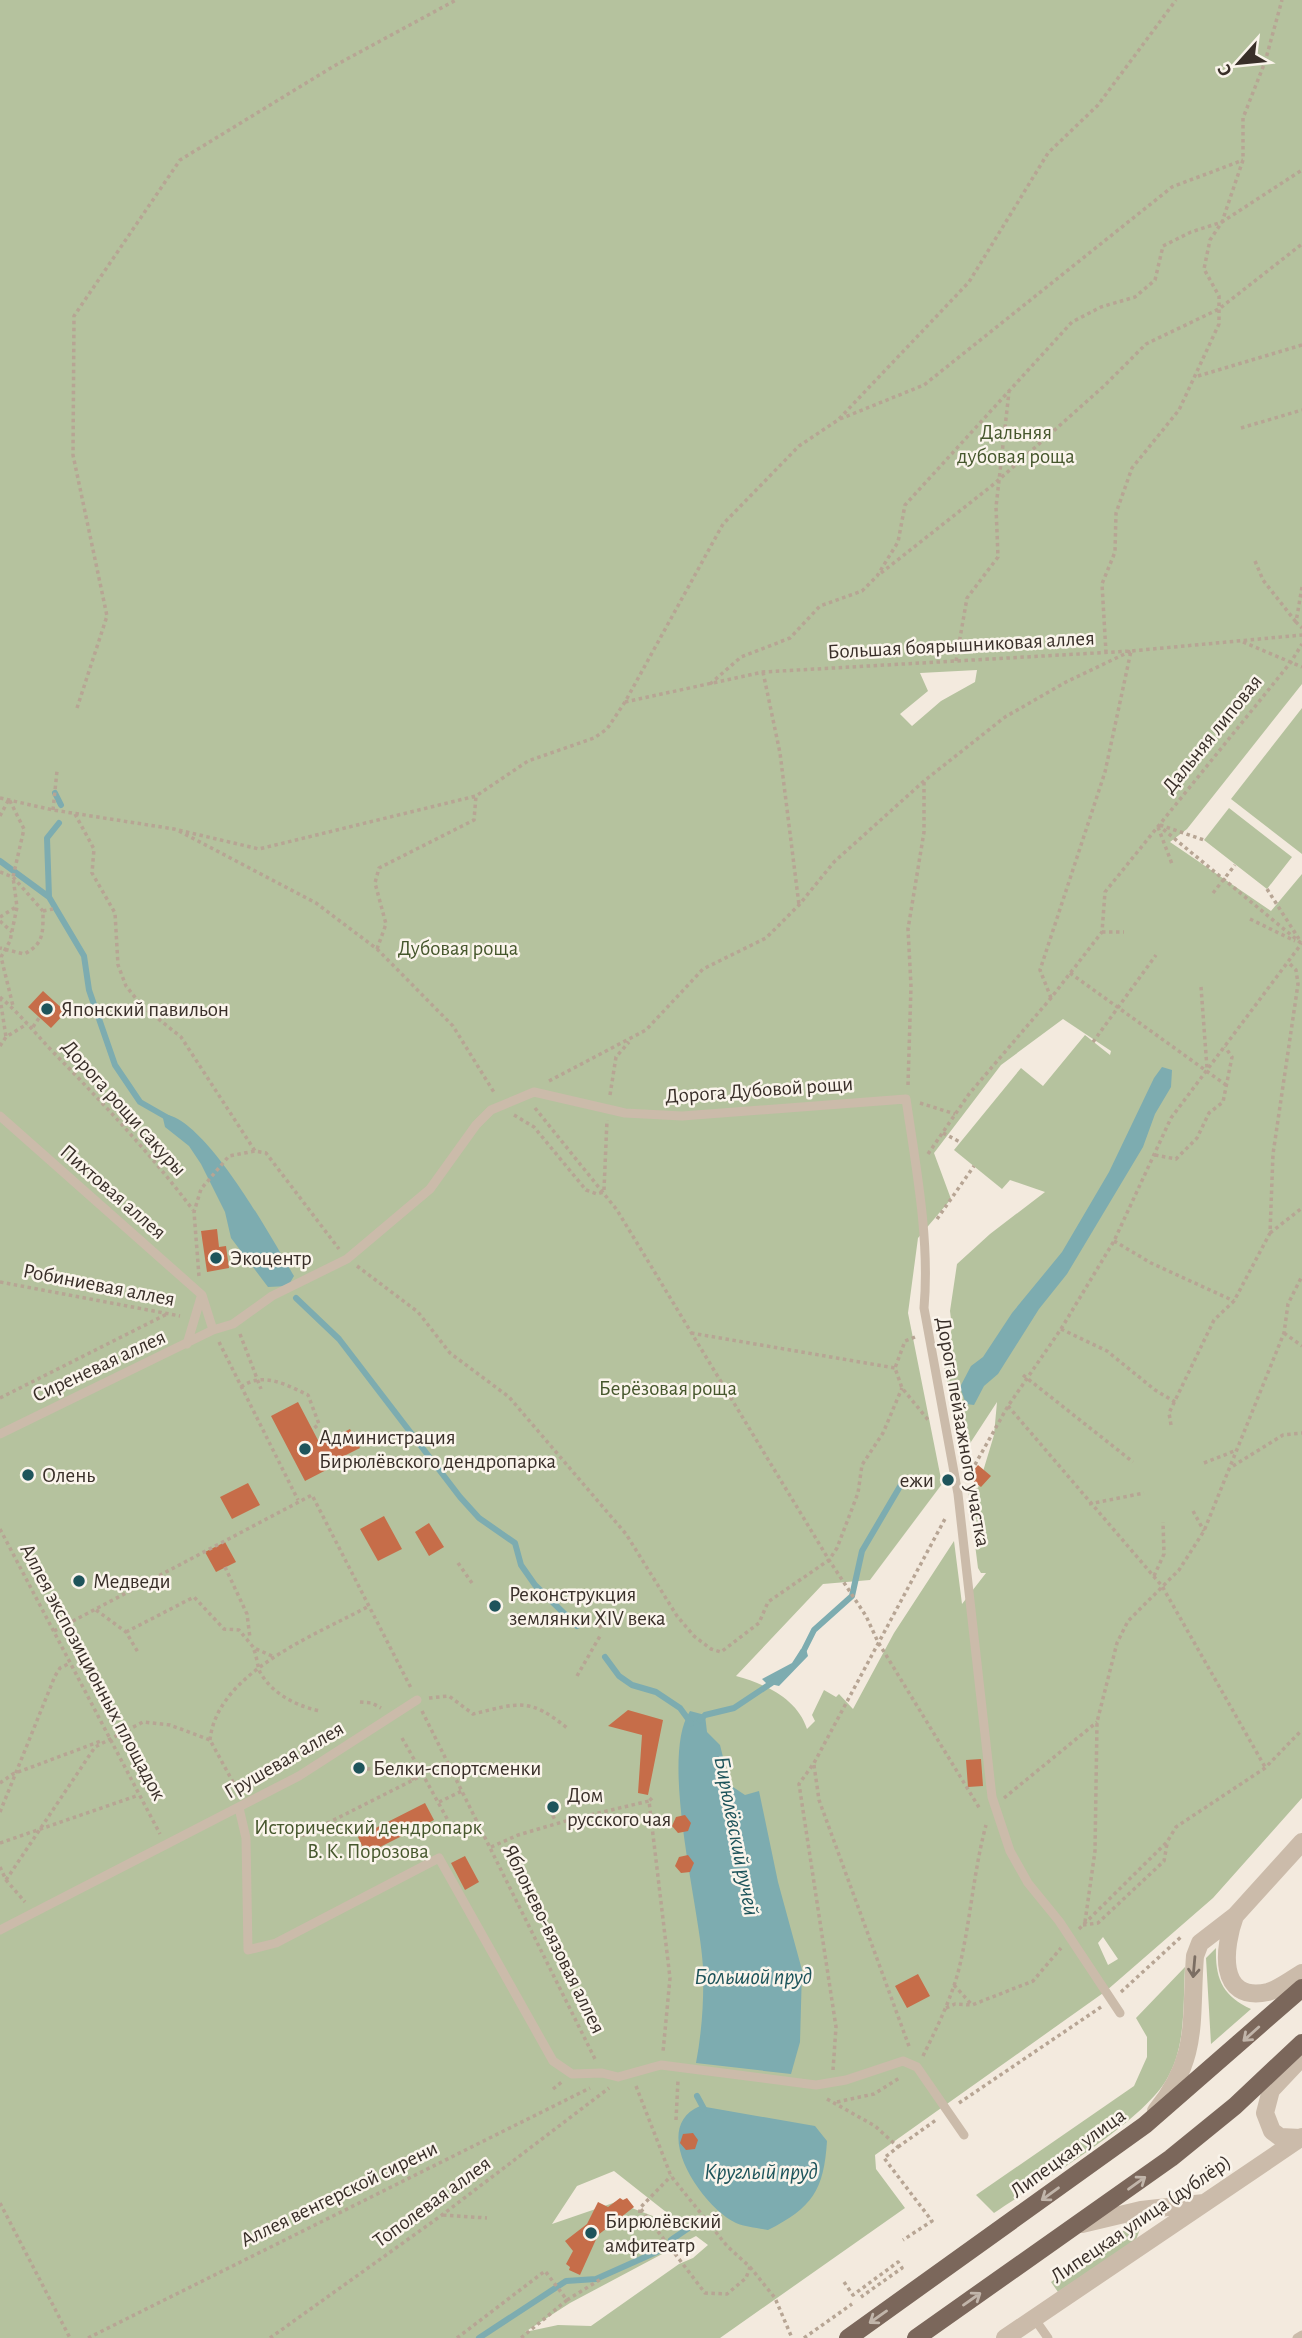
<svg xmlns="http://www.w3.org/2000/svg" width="1302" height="2338" font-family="'Alegreya Sans',sans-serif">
  <rect width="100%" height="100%" fill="#f3eade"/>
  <path fill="#b5c29e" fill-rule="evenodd" d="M0,0h1302v684l-115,145 -17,13 101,69 31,-37v924l-89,100 -107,93 -231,164 1,14 29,39 -185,130h-720zM977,670l-2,12 -34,19 -29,25 -12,-12 28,-23 -8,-18zM1063,1019l48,32 -1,4 -25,-20 -42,51 -22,-18 -67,82 48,39 8,-9 35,12 -55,42 -33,30 -7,47 2,16 -8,38 14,77 9,6 30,-46 -3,33 -16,53 -5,-2 -5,3 10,79 3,5h5l-24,31 -8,-63 -60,92 -41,76 -14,-15 -3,3 -12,-7 -12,25 3,6 -8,8c-10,-31 -42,-45 -71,-53l87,-92 47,-4 72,-96 -34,-171 10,-75 33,-39 -17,-46 67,-88zM1103,1937l15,22 -10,6 -10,-22zM614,2171l52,41 -8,6 -42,-16 -64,22 25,-38zM696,2236l12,9 -15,13 -14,6 -88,62 -33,-1 -33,7 45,-29z
    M1302,708v146l-71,-55z
    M1229,808l63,49 -25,32 -63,-49z
    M1216,1948c-1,31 7,48 35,61l-40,35 -5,-86z
    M1185,1967c-2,34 1,75 -15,106 -21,47 -131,109 -176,140l-18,-18 158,-109 13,-29v-20l-11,-19z
    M1133,2219l7,10 -4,11 -78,52 -7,-10 78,-55 -4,-6z"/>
  <path fill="#7dacb0" d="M1162,1067l10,3 -1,17 -16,27 -12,33 -76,127 -28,35 -41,65 -14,12 -10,19 -8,-1 -6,-17 11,-21 12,-9 29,-44 50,-61 47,-80 45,-94z
    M162,1114c43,1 111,127 132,162l-6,10 -20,1 -37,-49 -6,-26 -24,-48 -12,-18 -24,-19z
    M801,1649h5l2,7 -29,30 -13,-3 -4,-4 30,-16z
    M690,1711l15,4 2,17 13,13 10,40 15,10 14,-4 19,91 24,88 -2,72 -9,32 -95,-11c6,-32 8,-63 7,-96 -3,-59 -44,-209 -13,-256z
    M700,2106l115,20 12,15c-3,49 -15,67 -59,89 -10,-2 -23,-3 -32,-7 -34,-16 -88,-95 -36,-117z"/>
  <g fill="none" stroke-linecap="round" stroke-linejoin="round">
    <path stroke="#7dacb0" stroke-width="6" d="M55,793l6,12
      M59,823l-12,15 2,59 35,59 5,34 26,75 25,37 28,16
      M0,861l49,36
      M296,1298l43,41 121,158 19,21 36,25 6,22 14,20 42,41
      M801,1656l13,-26 38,-34 10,-45 40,-68
      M605,1657l14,19 13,9 24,7 24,16 11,15
      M700,1720l5,-5 29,-7 42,-28
      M697,2096l7,13
      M671,2240l25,-17
      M479,2338l87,-57 30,-2 65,-29"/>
  </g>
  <path fill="#c66d49" d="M43,991l23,21 -15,16 -23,-21z
    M217,1229l2,18 7,-1 3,22 -22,4 -6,-41z
    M298,1402l22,42 30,-15 10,19 -30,15 2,4 -27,14 -34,-65z
    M978,1465l13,11 -10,11 -13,-10z
    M248,1483l12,22 -28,14 -12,-22z
    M384,1516l18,33 -24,12 -18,-32z
    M429,1523l15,24 -15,9 -14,-24z
    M225,1542l11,20 -20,10 -11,-20z
    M628,1710l35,10 -15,75 -10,-2 4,-58 -34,-9z
    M981,1759l2,27 -15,1 -2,-27z
    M425,1803l9,17 -68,34 -8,-17z
    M685,1815l6,8 -3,8 -10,2 -6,-7 4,-9z
    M688,1855l6,8 -4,9 -9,1 -6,-7 4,-9z
    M465,1856l14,26 -14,8 -14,-27z
    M918,1974l12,22 -23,12 -12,-22z
    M693,2133l5,7 -3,9 -9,1 -6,-7 3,-9z
    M620,2198l3,2 4,-2 7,9 -36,28 -18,40 -11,-5 1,-3 -4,-3 7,-13 -8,-10 22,-17 11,-22 10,5z"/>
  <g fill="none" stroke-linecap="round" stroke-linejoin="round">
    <path stroke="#b7a594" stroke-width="3.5" stroke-dasharray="3.5 3.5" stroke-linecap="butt" d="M1198,376l104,-31
      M840,419l84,-34 248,-198 71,-27
      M1241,428l61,-18
      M1255,561l8,19 33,42
      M881,573l113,-89 110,-98 42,-42 73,-35 83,-65
      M1302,587l-6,35 6,6
      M1243,642l59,25
      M1106,653l-4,-69 13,-32 1,-39 16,-45 47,-58 40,-86v-28l-15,-27 6,-29 12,-18 21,-62v-42l22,-56 17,-62
      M956,661l11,-63 31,-41 -2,-50 13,-115
      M763,672l17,81 19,152
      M710,684l31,-27 49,-19 30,-32 42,-15 15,-15 21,-34 7,-37 167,-183 29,-15 34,-10 20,-17 8,-34 28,-14 31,-10 80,-52
      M625,702l138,-30 368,-21 171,-16
      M77,708l30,-92 -34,-161 1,-139 106,-156 154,-94 122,-66
      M0,798l53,12 121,19 85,20 217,-53 52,-35 66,-23 13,-9 18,-27 98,-178 76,-78 39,-26 131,-138 79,-129 50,-48 78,-105
      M53,810l4,-39
      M75,814l19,35 -2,24 23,40 3,52 8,21 15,19 40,32 74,114
      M0,816l9,-17 15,30 -11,48 4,30 -7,34 -9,16 12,49
      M1158,825l144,119
      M1160,825l44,15
      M1158,827l14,37
      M179,831l137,72 61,46 76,77 42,68
      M0,872l13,5 30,34c0,22 1,33 -19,43l-24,-6
      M1267,889l32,50
      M1213,893l22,-28
      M43,911l10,-2
      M0,917l16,-10
      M1250,919l45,22
      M0,921l12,11
      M1102,932h22
      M377,949l9,-25 -11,-41 4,-15 95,-48 2,-24
      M1070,973l156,112
      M1201,987l6,81
      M0,997c20,17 35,36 53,55 50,51 97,101 140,158
      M0,998l6,39
      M1051,998l-11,-28 65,-198 26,-121
      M33,1027l6,-9
      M1093,1042l63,-87
      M0,1046l6,-9 21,-13
      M549,1081l97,-51 57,-61 63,-31 33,-33 35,-43 90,-81 81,-64 61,-35 65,-31
      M908,1085l3,-99 -3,-57 16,-97v-51
      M610,1095l6,-38 13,-15
      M920,1103l35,11
      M535,1108l82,102 212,350 37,56 12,26 102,167
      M514,1115l20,12 52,63 11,4 7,-2
      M943,1133l17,9
      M928,1154l41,-60 82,-96 51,-66 3,-40 186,-230 11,-18
      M1155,1155l21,4 21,-21 12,-25 14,-11 9,-45 -7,-10
      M604,1190l3,-70
      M937,1219l37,-53
      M1270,1233l32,-25
      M1114,1241l37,22 83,38
      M357,1266l61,46 32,41 59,44 117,137 51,82 17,20 17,13 10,3 38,-29 9,-21 61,-42 8,-12 21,-55 4,-28 21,-32 19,-45
      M199,1276l-5,-64 7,-23 28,-33 26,-5 11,2 73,96
      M0,1282l180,34
      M1061,1329l46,22 48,39 20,12
      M691,1333l204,35
      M1284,1333l18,13
      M240,1334l21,55
      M915,1337l-10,4 -10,27 7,20 27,33
      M219,1342l79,158
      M1023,1375l110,87
      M241,1387c22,-16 46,-2 67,8l11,29 -7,6
      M0,1398l167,-84
      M1008,1406l154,180 103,181
      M1171,1425l-2,-12 45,-93 20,-19 36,-68 3,-79 25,-170 -2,-14 -7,-7
      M1204,1463l33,-13
      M1233,1466l50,-31 19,-2
      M968,1477l40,-71 53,-77 53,-88 57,-123 131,-175
      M1089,1504l55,-11
      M1193,1511l11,20
      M0,1529l160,305
      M458,1563l14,20
      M225,1567l22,47 3,24
      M1154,1576l10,-22 -1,-32
      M96,1610l30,22 13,22
      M599,1628l11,-12
      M54,1631l258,-136 99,193
      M126,1632l68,-35 30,32 15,1 15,18 18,8
      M254,1650c3,7 3,15 6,22 12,22 38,35 61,39
      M577,1676l23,-40
      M429,1698l20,-2 24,18c46,-11 56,-17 94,14
      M360,1702l12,1 9,5
      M422,1711l174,350
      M402,1738l21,37
      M210,1740c7,-68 106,-105 159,-134
      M814,1765l5,35 91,249
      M367,1769l24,-1 17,3 6,9
      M0,1783l13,-9 88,-33
      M652,1798l-3,3 21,177 -7,74
      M1004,1798l93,-76
      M439,1802l23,-11
      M0,1812l55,-136 5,-8 10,-5
      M552,1818l5,-3 -2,-4
      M302,1836l121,-61 27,49
      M0,1843l139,-48
      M491,1847l27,-12 51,-15 80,-19
      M0,1867l6,13 19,22
      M6,1880l89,-133 48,-25 27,3 40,15 29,53
      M1085,1922l10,-71 2,-129 20,-79 11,-22 51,-51 25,-39 80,-198 4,-29 14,-28
      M1083,1925l15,-2 66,-62 3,-17
      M1079,1929l88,-87 9,-15 89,-59 37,-38
      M954,1985l18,20
      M1121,1992l61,-56
      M946,2008l9,-4 17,1 61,-24 28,-33
      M923,2056c15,-31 31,-62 38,-96 10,-45 13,-90 25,-135
      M833,2070l3,-43 -37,-243 15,-21 132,-246
      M636,2086l35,90 56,70 23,21 -4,11 -19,16 -22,-1 -65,-85
      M553,2089l10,-8
      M827,2099l48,27 23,21 -14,11 48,63 -29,19
      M837,2102l37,-8 27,-17
      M959,2103l142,-96
      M676,2120l2,-40
      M898,2147l38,-27
      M0,2203l70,135
      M443,2215l44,3
      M639,2227l1,-19 31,-32
      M652,2245l12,-4
      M750,2267l25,31 17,40
      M844,2282l9,13 45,-33 4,6 -41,29
      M567,2300l34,-21
      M88,2338l502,-250
      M270,2338l172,-123 167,-127
      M457,2338l88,-67 22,29 -46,38
      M804,2338l48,-34"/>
    <path stroke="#cbbbaa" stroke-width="9" d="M0,1116l202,179 11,35
      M187,1344l14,-47
      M0,1434l213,-104 20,-6 39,-28 75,-37 83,-70 46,-64 15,-15 43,-18 91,21 57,3 224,-17c10,68 24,141 18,209l34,186 34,303 18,54 18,32 31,38 61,92
      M239,1808l7,30 2,112 28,-7 163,-85 114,203 19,13 30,-1 16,4 43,-12 155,20 30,-5 57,-19 14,6 47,68
      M0,1930l299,-154 118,-76
      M1034,2318l14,20
      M1297,2338l5,-3"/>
    <path stroke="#cbbbaa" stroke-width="18" d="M1235,1916c-11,30 -19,87 33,76 11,-3 24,-13 34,-19
      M1156,2111c44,-54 34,-91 39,-155l5,-13 35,-27 67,-74
      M1301,2138l-21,-1 -8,-6 -7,-18 6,-23 31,-33
      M1082,2224l59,-14 63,-7
      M1005,2338l297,-201"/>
    <path stroke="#7b675b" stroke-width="18" d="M848,2338l297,-213 157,-137
      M916,2338l255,-180 64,-52 67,-63"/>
  </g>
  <defs><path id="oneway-shaft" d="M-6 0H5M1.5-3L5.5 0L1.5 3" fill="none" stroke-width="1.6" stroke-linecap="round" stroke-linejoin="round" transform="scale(1.75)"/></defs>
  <use stroke="#7b6e63" href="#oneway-shaft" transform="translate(1194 1967) rotate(95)"/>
  <g stroke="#c1b5aa">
    <use href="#oneway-shaft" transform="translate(1251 2034) rotate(138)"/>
    <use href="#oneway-shaft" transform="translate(1137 2183) rotate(-36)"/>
    <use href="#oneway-shaft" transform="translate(1050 2194) rotate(144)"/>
    <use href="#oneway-shaft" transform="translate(972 2299) rotate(-35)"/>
    <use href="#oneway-shaft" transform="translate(878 2317) rotate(145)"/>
  </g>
  <g fill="#1e545b" stroke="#faf4eb" stroke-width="2.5">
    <circle cx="47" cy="1009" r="7"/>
    <circle cx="216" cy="1258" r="7"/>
    <circle cx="305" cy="1449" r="7"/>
    <circle cx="28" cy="1475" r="7"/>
    <circle cx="948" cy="1480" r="7"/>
    <circle cx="79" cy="1581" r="7"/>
    <circle cx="495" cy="1606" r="7"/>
    <circle cx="359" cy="1768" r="7"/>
    <circle cx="553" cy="1807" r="7"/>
    <circle cx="591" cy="2233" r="7"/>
  </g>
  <g text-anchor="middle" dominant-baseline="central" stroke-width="5" stroke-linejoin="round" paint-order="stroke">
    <g font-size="21" fill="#46572d" stroke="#faf4eb">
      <text x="1016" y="432">Дальняя<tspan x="1016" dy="24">дубовая роща</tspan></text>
      <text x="458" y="948">Дубовая роща</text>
      <text x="668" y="1388">Берёзовая роща</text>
      <text x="368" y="1827">Исторический дендропарк<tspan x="368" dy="24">В. К. Порозова</tspan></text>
    </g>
    <g font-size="21" fill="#392f29" stroke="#faf4eb">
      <text transform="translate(961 645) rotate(-3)">Большая боярышниковая аллея</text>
      <text transform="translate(1212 734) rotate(-51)">Дальняя липовая</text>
      <text transform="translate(759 1090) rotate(-4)">Дорога Дубовой рощи</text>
      <text transform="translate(124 1108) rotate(48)">Дорога рощи сакуры</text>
      <text transform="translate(113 1192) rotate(41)">Пихтовая аллея</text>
      <text transform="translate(99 1285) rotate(11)">Робиниевая аллея</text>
      <text transform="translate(99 1366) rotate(-25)">Сиреневая аллея</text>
      <text transform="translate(963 1432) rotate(80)">Дорога пейзажного участка</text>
      <text transform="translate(93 1672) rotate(62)">Аллея экспозиционных площадок</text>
      <text transform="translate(284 1760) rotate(-30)">Грушевая аллея</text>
      <text transform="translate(554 1939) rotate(64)">Яблонево-вязовая аллея</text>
      <text transform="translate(1068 2153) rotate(-36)">Липецкая улица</text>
      <text transform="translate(339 2194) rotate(-26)">Аллея венгерской сирени</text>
      <text transform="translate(432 2202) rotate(-36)">Тополевая аллея</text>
      <text transform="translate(1141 2219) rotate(-34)">Липецкая улица (дублёр)</text>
    </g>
    <g font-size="21" fill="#392f29" stroke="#faf4eb" text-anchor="start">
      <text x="61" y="1009">Японcкий павильон</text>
      <text x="230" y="1258">Экоцентр</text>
      <text x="319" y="1437">Администрация<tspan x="319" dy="24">Бирюлёвского дендропарка</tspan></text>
      <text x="42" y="1475">Олень</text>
      <text x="934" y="1480" text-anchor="end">ежи</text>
      <text x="93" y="1581">Медведи</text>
      <text x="509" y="1594">Реконструкция<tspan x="509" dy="24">землянки XIV века</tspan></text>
      <text x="373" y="1768">Белки-спортсменки</text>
      <text x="567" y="1795">Дом<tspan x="567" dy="24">русского чая</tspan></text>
      <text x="605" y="2221">Бирюлёвский<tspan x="605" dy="24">амфитеатр</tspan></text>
    </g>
    <g font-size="23" font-style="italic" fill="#1e545b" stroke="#faf4eb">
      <text transform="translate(736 1836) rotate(79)">Бирюлёвский ручей</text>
      <text x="753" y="1977">Большой пруд</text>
      <text x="761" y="2172">Круглый пруд</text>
    </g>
  </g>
  <g transform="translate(1239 63) rotate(243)" stroke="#faf4eb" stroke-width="5" paint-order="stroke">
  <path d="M0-5L12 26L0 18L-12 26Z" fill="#392f29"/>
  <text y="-10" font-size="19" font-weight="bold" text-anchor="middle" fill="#392f29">С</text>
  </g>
</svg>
